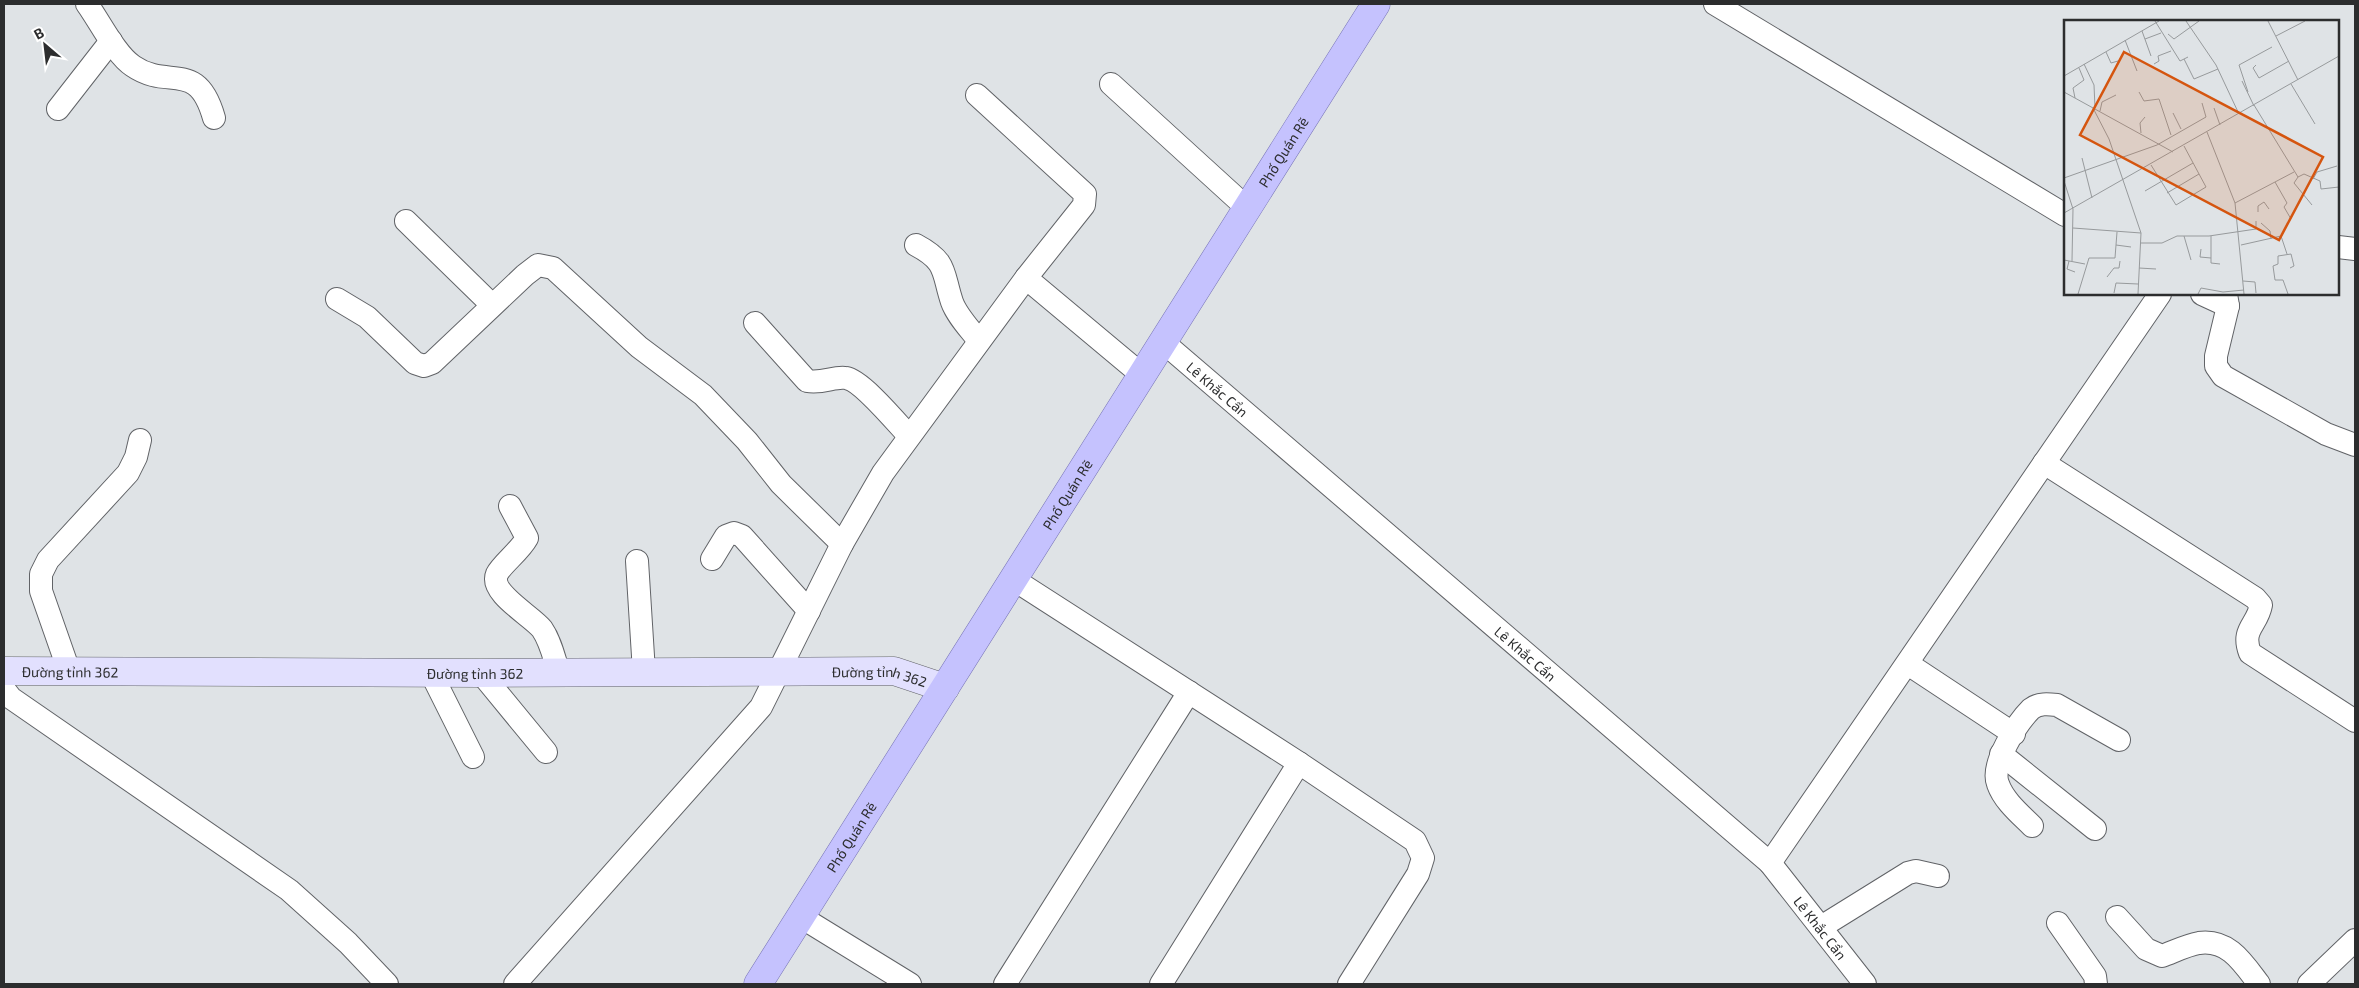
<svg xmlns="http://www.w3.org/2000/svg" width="2359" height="988" font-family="'Exo 2',sans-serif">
  <rect width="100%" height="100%" fill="#dfe3e6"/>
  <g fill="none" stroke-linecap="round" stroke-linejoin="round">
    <defs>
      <g id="minor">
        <path d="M87,4c13,18 29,51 46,62 36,25 64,-8 81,52"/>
        <path d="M1715,4l350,211"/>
        <path d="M1111,84l136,124"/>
        <path d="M58,109l53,-68"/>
        <path d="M406,221l86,84"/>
        <path d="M916,245c32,17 26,27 36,57 5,14 18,27 27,39"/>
        <path d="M2338,247l17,2"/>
        <path d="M1026,278l116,97"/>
        <path d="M2202,294l26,12 -2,-12"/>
        <path d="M337,299l30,18 48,46 9,3 8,-3 93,-88 13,-10 15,3 86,79 64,48 44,46 34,43 61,60"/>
        <path d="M2228,306l-12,50v10l7,10 103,58 29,11"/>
        <path d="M755,323l52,58c16,3 27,-5 39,-3 15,2 51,45 63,58"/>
        <path id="s1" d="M1163,342l607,521 95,121"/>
        <path d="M2044,463l211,135 6,7c-4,21 -20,24 -11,48l105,68"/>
        <path d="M510,506l17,32c-7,13 -25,26 -30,36 -8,19 35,42 45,55 9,13 12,29 17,44"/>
        <path d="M712,559l14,-23 8,-3 8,3 67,75"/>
        <path d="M637,561l7,111"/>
        <path d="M1013,579l286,184 116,78 8,17 -5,16 -69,110"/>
        <path d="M1908,664l106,70"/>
        <path d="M69,671l-28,-80v-17l7,-14 80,-87 8,-16 4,-17"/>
        <path d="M431,673l42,84"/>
        <path d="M481,673l65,79"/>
        <path d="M4,689l7,9 278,192 59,53 39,41"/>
        <path d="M2001,754l94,75"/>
        <path d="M2032,826c-12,-12 -28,-25 -34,-42 -8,-19 19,-61 33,-75 8,-6 17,-5 26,-4l62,35"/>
        <path d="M1770,863l390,-569"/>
        <path d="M801,917l109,67"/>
        <path d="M2117,917l29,32 16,7c11,-4 25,-11 37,-13 30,-4 44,20 60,41"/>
        <path d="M2058,923l37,53 1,8"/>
        <path d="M1821,927l87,-54 8,-2 22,5"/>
        <path d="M515,984l246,-277 81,-163 41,-71 143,-195 58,-73 1,-11 -108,-99"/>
        <path d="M1005,984l184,-292"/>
        <path d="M1161,984l138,-221"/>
        <path d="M2309,984l46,-44"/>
      </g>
      <g id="secondary">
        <path id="s2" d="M4,671l477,2 413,-2 51,17"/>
      </g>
      <g id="primary">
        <path id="s3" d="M758,984l618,-980"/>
      </g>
    </defs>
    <use href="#minor" stroke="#616367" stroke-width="24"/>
    <use href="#secondary" stroke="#616367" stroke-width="29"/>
    <use href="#primary" stroke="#7673b5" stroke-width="29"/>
    <use href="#minor" stroke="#fff" stroke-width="22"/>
    <use href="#secondary" stroke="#e2e0fe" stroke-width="28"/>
    <use href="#primary" stroke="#c5c2fe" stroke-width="28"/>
  </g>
  <g text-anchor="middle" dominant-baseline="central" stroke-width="4" stroke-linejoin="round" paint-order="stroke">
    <g font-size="14" fill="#2c2d2e" stroke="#fff">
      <text stroke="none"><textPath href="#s3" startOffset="984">Phố Quán Rẽ</textPath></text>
      <text stroke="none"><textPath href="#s1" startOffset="72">Lê Khắc Cẩn</textPath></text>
      <text stroke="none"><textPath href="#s3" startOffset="579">Phố Quán Rẽ</textPath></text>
      <text stroke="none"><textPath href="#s1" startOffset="478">Lê Khắc Cẩn</textPath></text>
      <text stroke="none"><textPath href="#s2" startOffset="66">Đường tỉnh 362</textPath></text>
      <text stroke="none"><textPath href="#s2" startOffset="471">Đường tỉnh 362</textPath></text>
      <text stroke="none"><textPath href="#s2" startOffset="876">Đường tỉnh 362</textPath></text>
      <text stroke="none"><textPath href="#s3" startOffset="174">Phố Quán Rẽ</textPath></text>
      <text stroke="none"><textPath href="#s1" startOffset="882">Lê Khắc Cẩn</textPath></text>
    </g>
  </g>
  <g transform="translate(2064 20)">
    <rect width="275" height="275" fill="#dfe3e6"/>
    <path fill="none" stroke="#979a9c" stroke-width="1" d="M91,1l25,40 8,-4M122,1l30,44 23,49M204,1l30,59M78,11l9,25M104,14l6,5 25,-18M212,16l29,-15M81,19l16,-6M61,20l12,31M42,32l5,11 7,-2M120,39l10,20 24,-10M20,44l10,21 1,23M90,44l5,-3 -1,-5 13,-5M192,45l-3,3 6,10 30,-17M0,56l95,-55M178,61l12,25M227,64l24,40M0,72l109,60M75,72l5,9 15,-2 12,36M184,72l-9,-27 33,-18M11,78l-2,-10 11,-8 -5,-12M190,85l44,72 6,-3 16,7 1,8 18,-2M29,88l16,31 32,94 -3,61M150,88l6,17M36,91l2,-9 14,-7M109,93l8,16M143,112l28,71 9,91M77,113l-1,-10 5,-6M18,138l10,40M87,145l25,40 30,-18 -22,-41M234,157l-4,6 18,22M0,158l93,-33 49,-28 -4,-14M249,159l4,-7 20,-6M0,161l9,28 -1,52M211,162l12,21 -3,4 7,12M81,171l48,-28M103,173l32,-19M171,183l59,-31M194,192v-6l6,-4 5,7M0,193l275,-157M197,203l9,8 1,8M9,208l68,5M120,216l7,24M147,216v27l9,1M77,223h21l15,-7h32l47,-7v-8M52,225l15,2M177,225l40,-9 6,18M137,229l-1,8 11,1M0,240l21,4M5,241l-2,8 8,3M75,248l17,1M43,257l7,-9h5l1,-7M179,261l12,1 1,11M50,273l2,-10 22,1M14,274l11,-36h26l2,-26M134,274l3,-6 22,4 21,-2M224,274l-5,-14h-8l-2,-14 5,-2v-8l13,-2 3,12 -4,2"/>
    <path fill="#d5550f" fill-opacity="0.15" stroke="#d5550f" stroke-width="2.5" d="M60,32l199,105 -44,83 -199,-105z"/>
    <rect width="275" height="275" fill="none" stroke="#2c2d2e" stroke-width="2.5"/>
  </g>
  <rect width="2359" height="988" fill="none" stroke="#2c2d2e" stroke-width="10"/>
  <g transform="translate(45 45) rotate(332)" stroke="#ffffff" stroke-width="4" paint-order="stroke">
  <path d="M0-4L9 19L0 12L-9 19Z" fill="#2c2d2e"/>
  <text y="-8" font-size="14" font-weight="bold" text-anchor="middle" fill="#2c2d2e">B</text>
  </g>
</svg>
